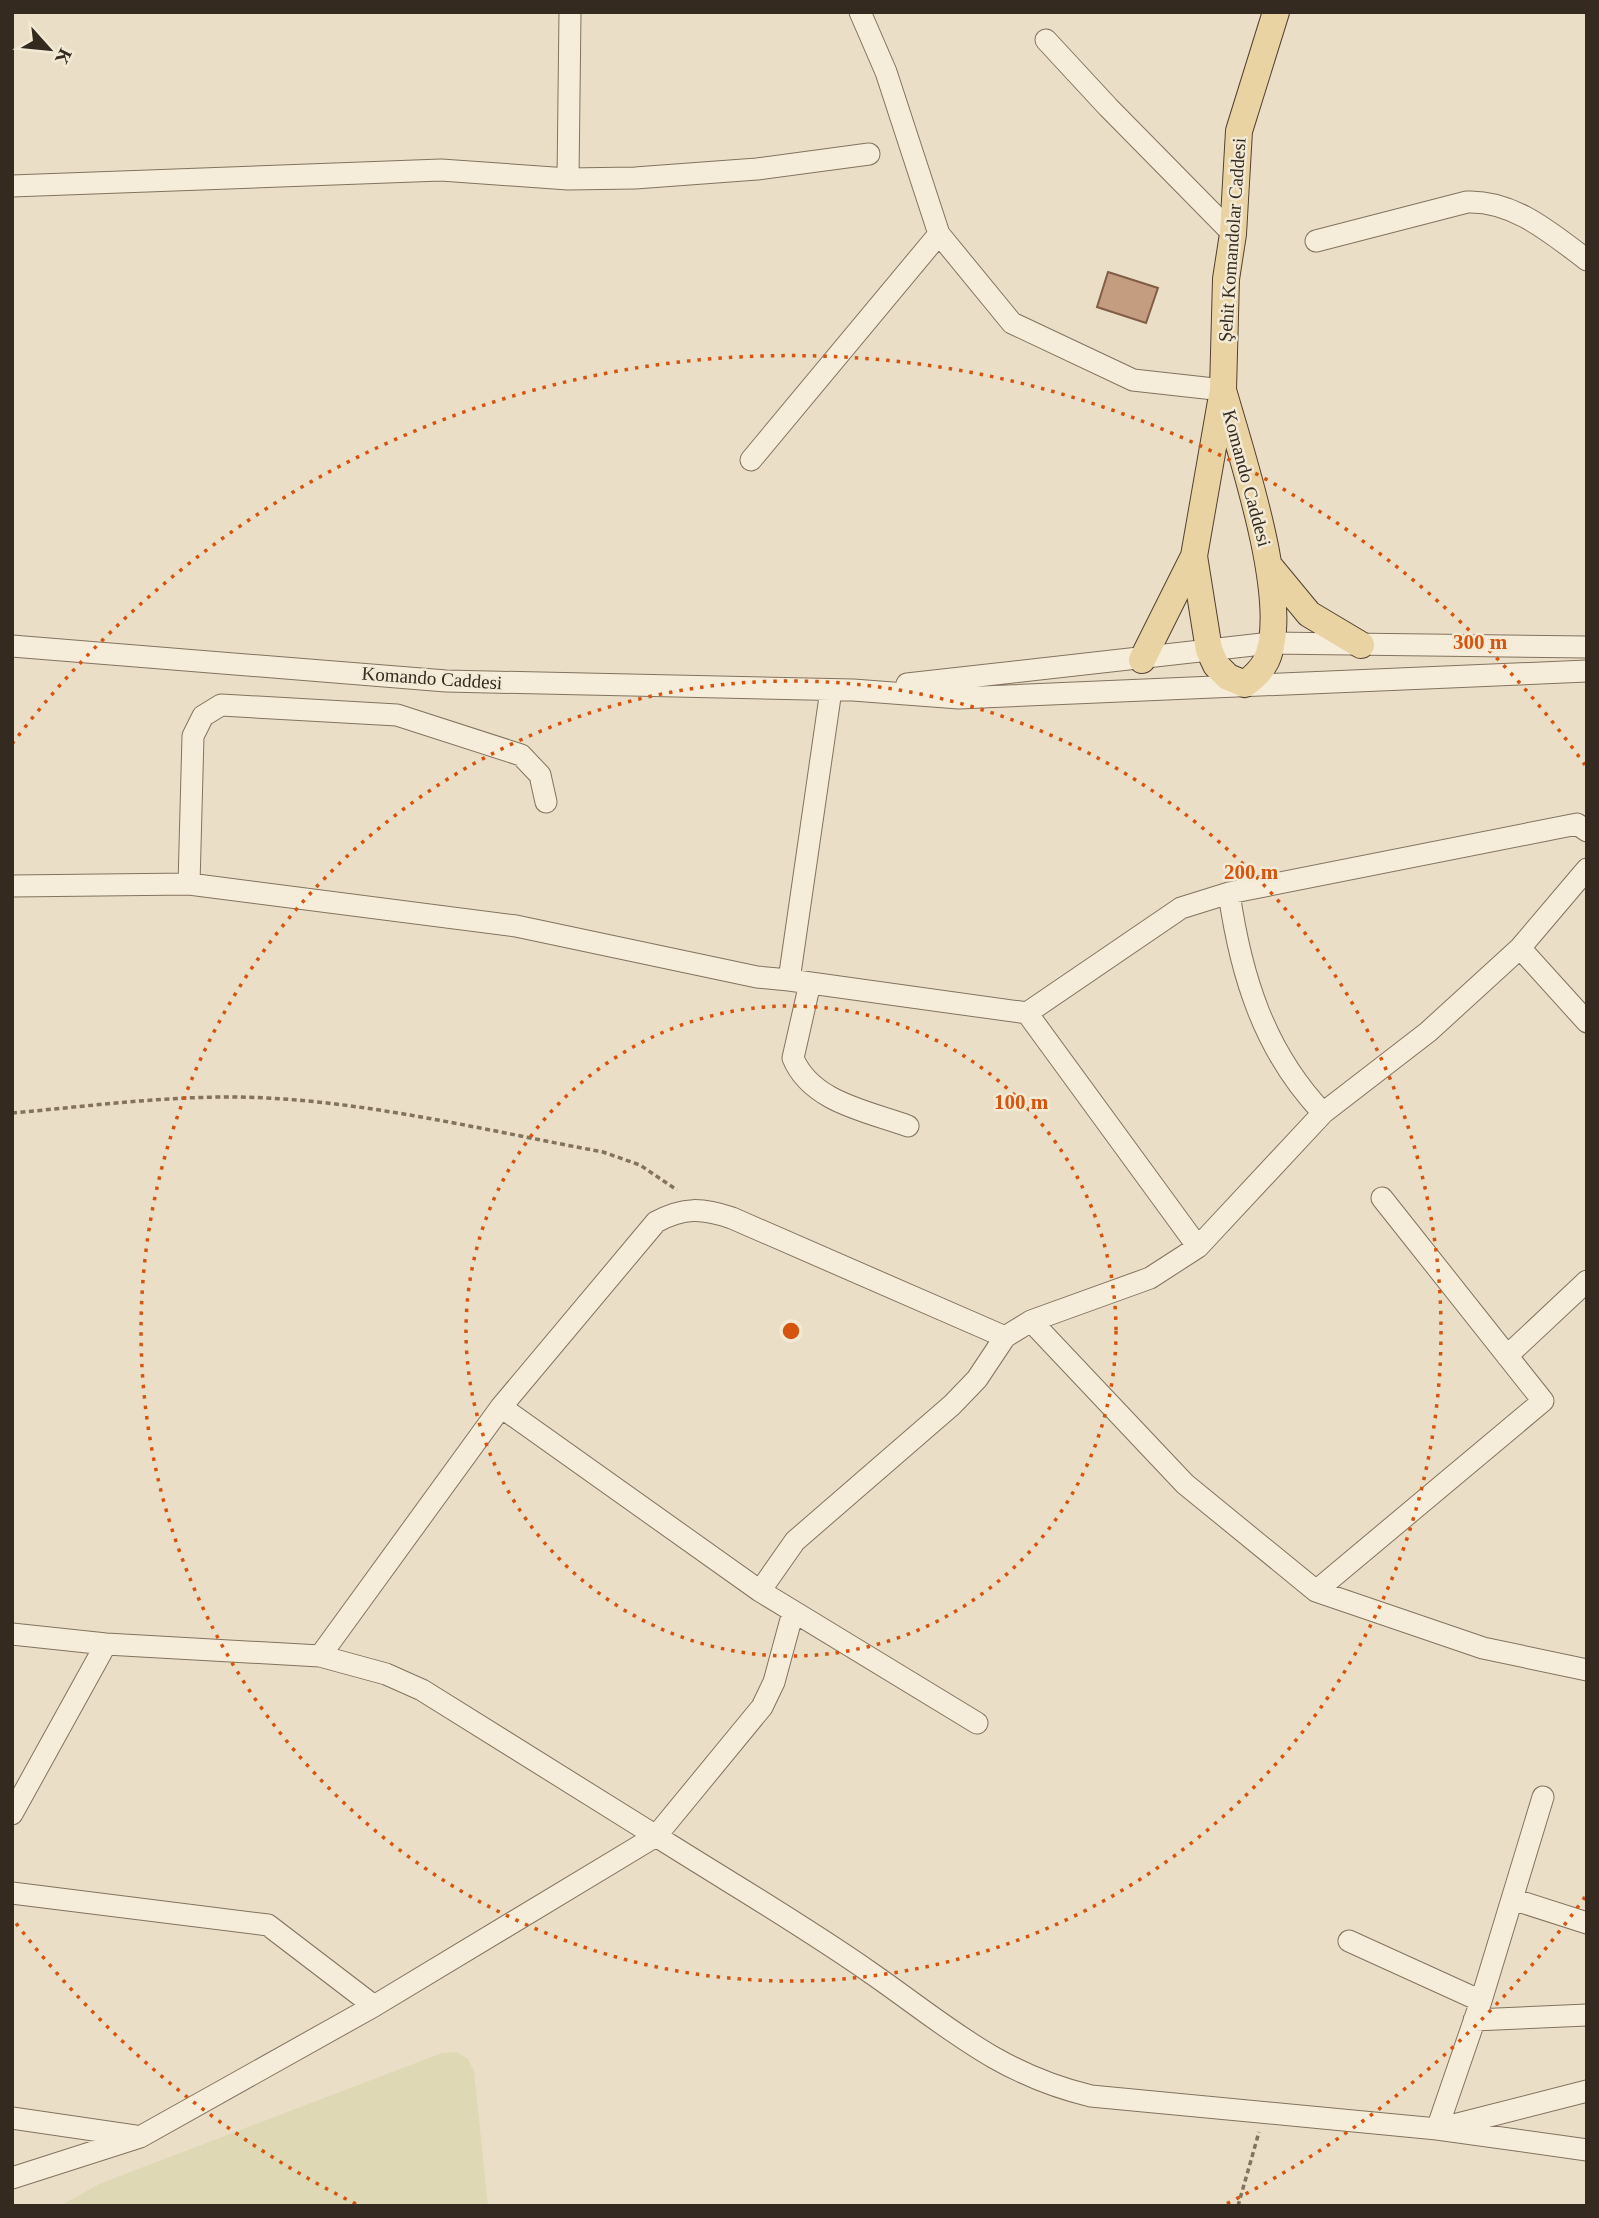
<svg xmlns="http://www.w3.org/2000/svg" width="1599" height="2218" font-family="Georgia,serif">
  <rect width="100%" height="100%" fill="#eadfc6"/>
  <path fill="#ded8b5" d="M457,2052l11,7 6,12 14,135h-428l39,-22 343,-131z"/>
  <path fill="#c49c80" stroke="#805d46" stroke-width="2" d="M1108,272l50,16 -12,35 -49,-16z"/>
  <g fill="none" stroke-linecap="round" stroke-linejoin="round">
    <defs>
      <path id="minor" d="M860,12l26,60 53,162 73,89 121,57 90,10
        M1046,40l62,67 125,127
        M568,179l2,-167
        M12,186l429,-16 127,9 67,-1 122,-9 112,-15
        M1316,241l151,-39c46,-2 84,31 120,58
        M751,460l188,-226
        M12,646l434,35 407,9 106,8 628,-27
        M907,684l364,-41 316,4
        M831,690l-42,290 238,33 171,234
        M546,802l-6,-27 -19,-20 -124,-40 -176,-10 -18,11 -10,20 -4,148 327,42 241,51 32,3
        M12,886l177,-2
        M1229,893c12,83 35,158 94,220
        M1520,948l67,74
        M810,983l-17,75c18,44 74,53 115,68
        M1027,1013l154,-105 48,-15 348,-69 10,7
        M1382,1198l161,203 -227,190 167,57 104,22
        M1507,1356l80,-75
        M760,1591l35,-50 157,-136 25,-26 28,-42
        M1316,1591l-131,-107 -154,-163 119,-43 48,-31 125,-134 105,-81 92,-84 67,-79
        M793,1612l-19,70 -12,25 -106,129c71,45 145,88 215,137 75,52 127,101 220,123l346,33 150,21
        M12,1634l94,10 214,12
        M977,1723l-217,-132 -259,-184 155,-185c28,-15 46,-14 76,-4l273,119 26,-16
        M12,1814l94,-170
        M12,1893l256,32 106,81 282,-170 -234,-146 -36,-16 -66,-18 181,-249
        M1512,1899l75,24
        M1349,1941l132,60
        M1474,2020l113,-5
        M12,2118l123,18
        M1446,2127l141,-36
        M1437,2129l44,-128 62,-204
        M12,2178l128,-41 234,-131"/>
      <path id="major" d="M1223,390c17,61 70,215 43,271 -5,10 -12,16 -21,23l-17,-7 -12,-12 -7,-15 -15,-94 29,-166 3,-111 7,-45 6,-103 37,-119
        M1271,568l38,46 52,31
        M1142,660l52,-104"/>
    </defs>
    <use href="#minor" stroke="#83725e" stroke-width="23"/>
    <use href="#major" stroke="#524031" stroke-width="28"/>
    <path stroke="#83725e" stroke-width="3.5" stroke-dasharray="5 3.5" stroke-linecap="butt" d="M12,1113c90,-8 181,-21 271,-14 104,7 217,34 320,53l37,13 37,25
      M1238,2206l21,-74"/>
    <use href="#minor" stroke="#f5edd9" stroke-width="21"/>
    <use href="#major" stroke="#e9d3a2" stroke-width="26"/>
  </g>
  <g fill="none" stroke="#d6540e" stroke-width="3.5" stroke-dasharray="3.5 7">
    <circle cx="791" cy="1331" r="325"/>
    <circle cx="791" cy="1331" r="650"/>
    <path d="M1585 1897A975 975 0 0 1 1226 2204M356 2204A975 975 0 0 1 12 1918M12 744A975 975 0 0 1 1585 765"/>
  </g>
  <g text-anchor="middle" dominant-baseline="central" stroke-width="5" stroke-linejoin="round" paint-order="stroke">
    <g font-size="19" fill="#352a20" stroke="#f2ead5">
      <text transform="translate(1232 240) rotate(-86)">Şehit Komandolar Caddesi</text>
      <text transform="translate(1247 478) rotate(75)">Komando Caddesi</text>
      <text transform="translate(432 678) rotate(4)">Komando Caddesi</text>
    </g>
  </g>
  <circle cx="791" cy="1331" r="10" fill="#d6540e" stroke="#f2ead5" stroke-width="3.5"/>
  <g font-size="21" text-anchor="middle" font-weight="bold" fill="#d6540e" stroke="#f2ead5" stroke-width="5" stroke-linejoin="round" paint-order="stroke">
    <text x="1480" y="649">300 m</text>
    <text x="1251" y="879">200 m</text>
    <text x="1021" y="1109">100 m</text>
  </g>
  <rect width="1599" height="2218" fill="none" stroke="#352a20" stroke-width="28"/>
  <g transform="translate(49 49) rotate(117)" stroke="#f2ead5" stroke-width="5" paint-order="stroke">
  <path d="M0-5L12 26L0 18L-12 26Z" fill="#352a20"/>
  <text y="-10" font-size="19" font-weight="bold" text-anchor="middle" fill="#352a20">K</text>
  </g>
</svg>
